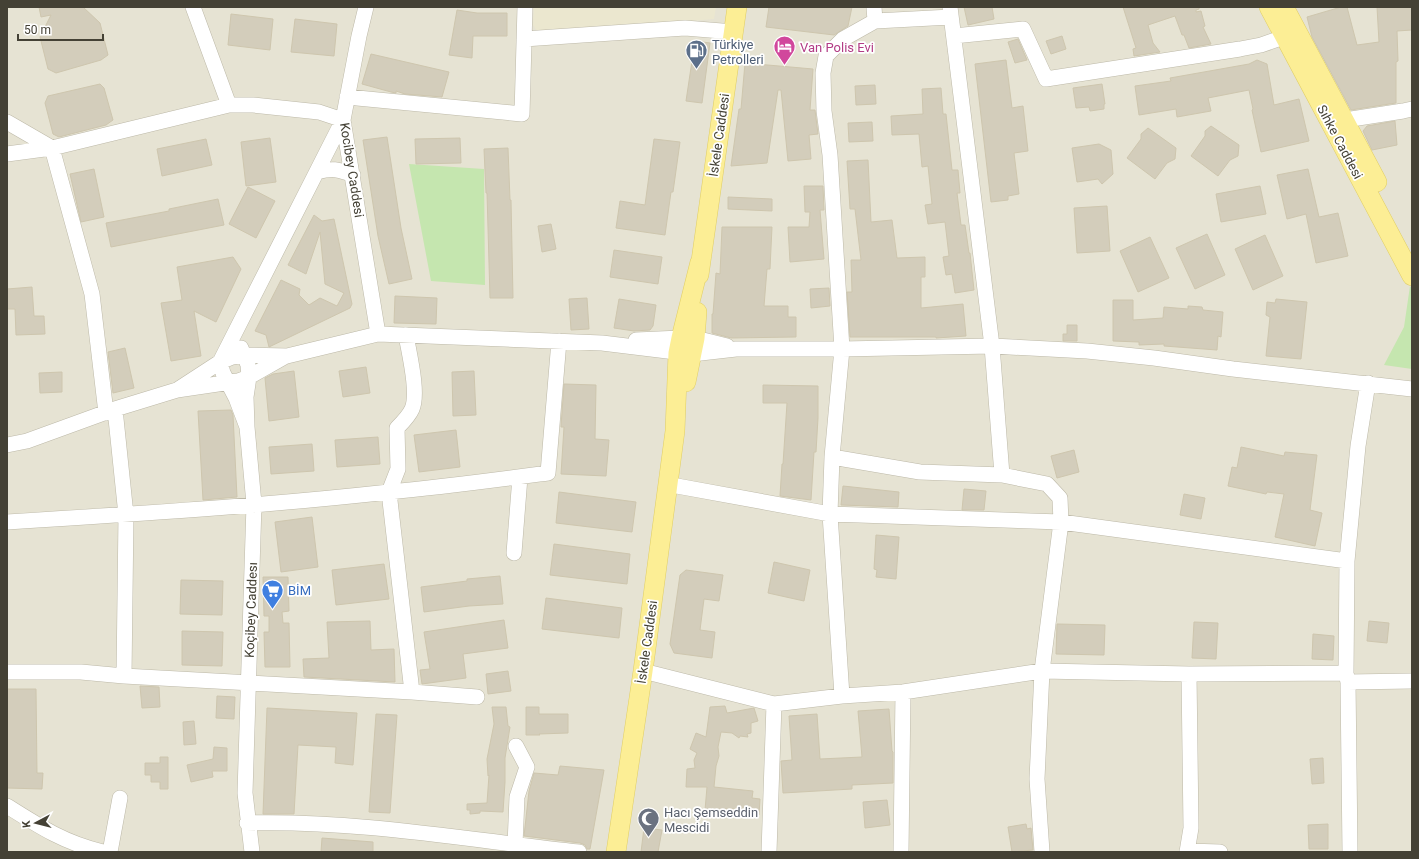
<svg xmlns="http://www.w3.org/2000/svg" width="1419" height="859" font-family="Roboto,sans-serif">
  <rect width="100%" height="100%" fill="#f2f0e5"/>
  <path fill="#e6e3d3" d="M7,7h1405v845h-1405z"/>
  <path fill="#ebe7cf" d="M534,7h182l-2,12 -176,14 -5,-8z"/>
  <path fill="#c5e6af" d="M409,164l75,5 1,116 -54,-4z
    M1410,286l2,3v80l-28,-4 20,-38z"/>
  <path fill="#d3cdbb" stroke="#cec6ae" d="M39,7h44l17,16 8,32 -7,5 -45,13 -8,-4 -8,-32 11,-22 -10,2z
    M769,7h83l-4,19 -14,9 -68,-8z
    M964,7h28l2,12 -26,6z
    M1123,7h76v2l-3,1v2l5,-1 4,15 -2,1 8,17 -22,4 -5,-13h-2l-7,-19 -27,9 5,18 7,9 -26,4 -1,-7 3,-1z
    M1341,7h6l10,38 22,-3 -2,-35h35v23l-15,1 1,30 -2,1v41l-45,7 -39,-73 -5,-20z
    M457,10l20,3h30v23h-34l-1,22 -23,-3z
    M231,14l42,5 -3,31 -42,-5z
    M295,19l42,5 -3,32 -43,-4z
    M1062,36l4,13 -15,5 -5,-13z
    M1018,39l9,21 -12,3 -7,-21z
    M695,41l15,2 -8,60 -16,-2z
    M371,54l78,18 -7,25 -37,-3 -9,-3v2l-5,-1 -29,-8z
    M1006,60l6,48 11,-2 5,45 -14,2 5,41 -11,2v4l-17,2 -16,-138z
    M1257,60l10,4 7,41 25,-6 10,42 -48,11 -9,-42 1,-1 -4,-19 -41,8 3,13 -34,6 -1,-8 -37,6 -4,-29 36,-5 -1,-3 79,-14z
    M745,63l68,6 -3,41h5l3,24 -9,1 2,24 -23,2 -7,-71h-3l-11,73 -36,3 8,-57h2z
    M100,84l4,4 9,32 -7,5 -47,12 -6,-3 -8,-31 3,-7z
    M1102,84l3,20h-1v5l-14,2 -1,-4 -13,1 -3,-20z
    M875,85l1,19 -20,1 -1,-19z
    M941,88l2,26h3l6,56h6l2,23h-3l4,32h4l4,28h1l4,37 -19,3 -3,-19 -6,1 -3,-18 6,-1 -4,-34 -17,2 -3,-19 7,-1 -4,-38 -6,1 -3,-33 -27,1 -1,-19 32,-2 -1,-25z
    M1395,121l2,24 -25,5 -9,-19 4,-5z
    M872,122l1,19 -24,1 -1,-19z
    M1211,126l28,19 -1,11 -8,4 -12,16 -27,-20 14,-20v-5z
    M1148,128l28,20 -1,11 -8,4 -12,16 -28,-21 14,-19v-5z
    M387,137l14,91 11,51 -23,5 -11,-48 -15,-96z
    M270,138l6,44 -30,4 -5,-44z
    M460,138l1,25 -45,1 -1,-25z
    M206,139l6,26 -50,11 -5,-27z
    M654,139l26,3 -7,50h-2l-6,43 -49,-7 4,-27 25,4z
    M1099,144l12,6 2,24 -11,10 -4,-5 -21,3 -5,-34z
    M508,148l2,52h1l2,98h-23l-3,-105h-1l-2,-44z
    M868,160l3,62 21,-2 5,38 28,-1v20h-4v31l42,-4 3,32 -30,2v-1h-86l-3,-45h5l-1,-32h10l-6,-51h-5l-3,-48z
    M94,169l10,48 -23,5 -11,-48z
    M1308,169l11,48 19,-4 10,43 -32,7 -10,-49 -19,5 -10,-44z
    M804,186h19l1,24h-4l4,49 -34,3 -2,-35h21l1,-15h-5z
    M1260,186l6,28 -45,8 -5,-28z
    M248,187l27,14 -19,37 -27,-14z
    M728,197l44,2v12l-44,-2z
    M218,199l6,26 -113,22 -5,-24 63,-12v-2z
    M1107,206l3,45 -33,2 -3,-45z
    M314,215l8,6 12,-2 18,85 -2,4 -81,39 -3,-12 -11,-4 26,-51 19,9 -1,6 10,10 11,-7 17,8 7,-13 -19,-9 -5,-52 -14,42 -18,-9z
    M551,224l5,25 -14,3 -4,-26z
    M722,227h50l-2,42h-3l-3,37h24v11h8v20l-65,1 -19,-5v-19h1l3,-41 4,1z
    M1207,234l18,41 -30,14 -19,-41z
    M1265,235l18,41 -30,14 -18,-41z
    M1150,237l19,41 -31,14 -18,-41z
    M614,250l48,7 -4,27 -48,-7z
    M233,257l8,12 -25,53 -22,-11 7,45 -30,5 -10,-58 21,-3 -5,-33z
    M32,287l2,29h10l1,18 -29,1 -1,-26h-8v-20z
    M829,288l1,18 -19,2 -1,-19z
    M395,296l42,2 -1,26 -42,-1z
    M587,298l2,31 -18,1 -2,-31z
    M619,299l37,6 -3,21 -3,4 -16,1 -20,-3z
    M1276,299l31,3 -6,57 -35,-3 4,-39 -4,-2 1,-13 8,1z
    M1113,300h20v20l30,-2 1,-11 24,2v-3l14,1 1,3 20,2 -2,25 -3,-1 -1,14 -53,-4v-2l-25,1v-3l-26,-1z
    M1067,325h10v16h-14v-7h4z
    M125,348l9,40 -21,5 -5,-41z
    M366,367l4,26 -27,4 -4,-26z
    M294,371l5,46 -30,4 -4,-43 8,-4z
    M474,371l2,44 -23,1 -1,-44z
    M62,372v20l-22,1 -1,-20z
    M564,384l32,1 -1,54 14,1 -3,36 -45,-2 3,-47h-3v-1z
    M763,385l55,1v32l-2,34h-2l-3,48 -31,-4 2,-32h1l4,-61h-24z
    M231,410l2,5 4,82 -34,3 -5,-89z
    M456,430l4,37 -41,5 -5,-37z
    M378,437l2,27 -43,3 -2,-27z
    M312,444l2,27 -43,3 -2,-27z
    M1241,447l43,9 1,-4 32,3 -7,55 12,3 -7,33 -40,-9 9,-43 -17,-2 -1,2 -38,-8 4,-19 5,1z
    M1074,450l5,22 -22,6 -6,-22z
    M843,486l56,6 -1,15 -57,-2z
    M964,489l22,2 -2,19h-22z
    M559,492l77,10 -4,30 -76,-9z
    M1184,494l21,4 -4,21 -21,-4z
    M312,517l6,50 -37,5 -6,-50z
    M876,535l23,2 -3,42 -20,-2 1,-7 -3,-1z
    M554,544l76,10 -3,30 -77,-9z
    M774,562l36,8 -6,31 -36,-8z
    M384,564l5,35 -53,6 -4,-35z
    M686,570l37,5 -4,26 -15,-2 -4,31 15,2 -3,26 -38,-5 -4,-9 10,-69z
    M500,576l3,28 -34,2 -45,6 -3,-25 46,-6v-2z
    M263,577h25l1,34 -7,1 1,11h6l1,44h-25l-1,-35h5v-16h-5z
    M181,580l42,1 -1,34 -42,-1z
    M546,598l76,10 -3,30 -77,-9z
    M504,620l4,28 -45,6 3,24 -44,6 -2,-14 10,-1 -6,-37z
    M370,621l1,29 23,-1 1,33 -91,-5 -1,-18 26,-1 -2,-36z
    M1369,621l20,2 -2,20 -20,-2z
    M1194,622l24,1 -2,36 -24,-1z
    M1057,624l48,1 -1,30 -48,-1z
    M182,631l41,1 -1,34 -40,-1z
    M1313,634l21,2 -1,24 -21,-1z
    M508,671l3,20 -23,3 -2,-20z
    M140,686l19,1 1,20 -18,1z
    M7,689h29l1,84h6l-1,16 -35,-1z
    M217,696l18,1 -1,22 -18,-1z
    M725,706l2,7 27,-5 4,13 -7,2v10l-4,1 1,3 -8,-1 -1,2 -7,-5 -11,-1 -3,15 1,9 -3,10 -2,21 39,4 -1,7 8,1 -1,16 -15,2 -3,-8h-15l-3,8 -18,-7 2,-23h-21l1,-18 8,-1 -1,-8 3,-7 -7,-4 6,-16 10,4 4,-30z
    M492,707h14l2,19 2,1 -5,31v24l-2,30 -23,-1v2l-10,1v-4h-3v-6l20,-1 2,-28 -1,1 -1,-17 7,-35z
    M526,707h13v7h29v19l-29,1 1,1h-14z
    M267,708l90,5 -4,52 -18,-2 1,-16 -38,-2 -4,69h-31z
    M889,709l3,42 1,1v31l-41,2v4l-69,4 -2,-32 11,-1 -3,-44 28,-2 3,45 42,-2 -4,-46z
    M376,714l21,1 -7,98 -21,-1z
    M194,721l2,23 -12,1 -1,-23z
    M214,747l13,1v23h-15l1,6 -22,5 -4,-17 26,-6z
    M160,757h8v32h-8v-7h-9v-7h-6v-12h15z
    M1323,758l1,25 -12,1 -2,-25z
    M560,766l44,4 -14,79h-3l-2,-4 -5,-2 -56,-7 5,-45 5,-18 24,2z
    M887,800l3,25 -25,3 -2,-26z
    M1026,824l1,5 4,-1 2,22 -21,2 -4,-25z
    M1328,824v25h-19l-1,-24z
    M644,828l18,2 -4,22h-17z
    M322,838l51,4v10h-52z"/>
  <g fill="none" stroke-linecap="round" stroke-linejoin="round">
    <defs>
      <path id="minor" d="M193,7l36,98
        M366,7l-7,29 -16,84 35,214
        M950,7l42,339 10,129
        M875,21l76,-4
        M954,36l69,-7 23,50 194,-30 21,-4 23,-8
        M524,39l161,-11 49,4
        M347,97l175,17 3,-107
        M1345,120l58,-9 9,-2
        M7,122l45,26 40,146 14,119
        M7,154l45,-6 177,-43h24l66,7 24,8 -123,242 3,11 13,25 11,29
        M317,172c15,-4 21,-3 36,3
        M406,335c3,18 13,58 6,74 -3,7 -9,13 -15,19l1,41 -9,23 23,200
        M636,340l45,-2h14l32,8
        M241,348l7,17 1,12 -3,20 1,30 7,77 -9,289 7,59
        M177,390l43,-28 12,-5 13,-2 42,1 91,-22 224,9 90,11 44,-5h106l150,-3 95,5 67,7 79,11 179,20
        M115,409l11,106 -2,161
        M7,445l20,-4 88,-32 62,-19 61,-9 11,-4 37,-21
        M832,457l88,15 82,3 45,9 13,14 1,24 -19,149 -5,108 5,73
        M677,486l153,28 231,8 286,39
        M7,522c128,-8 255,-16 382,-30 54,-5 106,-12 159,-19l11,-132
        M514,553l6,-76
        M643,671l131,33 68,-8 61,-4 139,-21 147,3 157,-1
        M7,672h74l43,4 288,16 65,5
        M1348,682l64,-1
        M842,696l-12,-182 2,-57 10,-108 -12,-194 -6,-44 -1,-38 3,-17 17,-17 32,-18 -1,-14
        M7,806c33,21 58,37 96,46
        M247,823c111,-3 222,17 332,29
        M515,845l2,-48 10,-30 -11,-21
        M1187,851l33,1
        M110,852l10,-54
        M769,852l5,-148
        M901,852l2,-160
        M1187,852l4,-24 -2,-154
        M1350,852l-2,-170 -2,-9 1,-112 11,-115 10,-63"/>
      <path id="major" d="M1269,7l143,269
        M1284,7l93,175
        M699,275l38,-268
        M686,382l9,-44 2,-26
        M616,852l27,-181 32,-240 3,-78 3,-15 19,-76"/>
    </defs>
    <use href="#minor" stroke="#bdb9a8" stroke-width="16"/>
    <use href="#major" stroke="#e0ce65" stroke-width="20"/>
    <use href="#minor" stroke="#fff" stroke-width="15"/>
    <use href="#major" stroke="#fcee95" stroke-width="19"/>
  </g>
  <defs>
    <symbol id="hotel-pin" viewBox="-11 -11 22 30"><path d="M0 17L-7.5 6A9.5 9.5 0 1 1 7.5 6Z" fill="#d1479c" stroke="#fff"/><path d="M-6-4.5h1.5V1H6V5H4.5V3h-9V5H-6ZM-4 0a1.8 1.8 0 1 1 3.6 0ZM.5 0V-2.5h3Q6-2.5 6 0Z" fill="#fff"/></symbol>
    <symbol id="fuel-pin" viewBox="-11 -11 22 30"><path d="M0 17L-7.5 6A9.5 9.5 0 1 1 7.5 6Z" fill="#5c6f8a" stroke="#fff"/><path d="M-5.5-6h7V0h2V4h1.3V-2.5L3-4.5l.8-.8L6-3V5H2.5V1h-1V6h-7ZM-4.2-4.7v3.2H.2V-4.7Z" fill="#fff"/></symbol>
    <symbol id="supermarket-pin" viewBox="-11 -11 22 30"><path d="M0 17L-7.5 6A9.5 9.5 0 1 1 7.5 6Z" fill="#3f7fe0" stroke="#fff"/><path d="M-6-5.5h2.5l.6 2H6L4.5 2H-2.5L-4.4-4H-6ZM-1.5 3.2a1.3 1.3 0 1 0 .1 0ZM3 3.2a1.3 1.3 0 1 0 .1 0Z" fill="#fff"/></symbol>
    <symbol id="mosque-pin" viewBox="-11 -11 22 30"><path d="M0 17L-7.5 6A9.5 9.5 0 1 1 7.5 6Z" fill="#6b7280" stroke="#fff"/><path d="M3.5-4.9A6 6 0 1 0 3.5 4.9A5 5 0 1 1 3.5-4.9Z" fill="#fff"/></symbol>
  </defs>
  <g fill-rule="evenodd">
    <use href="#hotel-pin" x="772" y="34" width="25" height="34"/>
    <use href="#fuel-pin" x="684" y="38" width="25" height="34"/>
    <use href="#supermarket-pin" x="260" y="578" width="25" height="34"/>
    <use href="#mosque-pin" x="636" y="806" width="25" height="34"/>
  </g>
  <g text-anchor="middle" dominant-baseline="central" stroke-width="3.5" stroke-linejoin="round" paint-order="stroke">
    <g font-size="13" fill="#4e5e75" stroke="#fff" text-anchor="start">
      <text x="712" y="44">Türkiye<tspan x="712" dy="15">Petrolleri</tspan></text>
    </g>
    <g font-size="13" fill="#b23c85" stroke="#fff" text-anchor="start">
      <text x="800" y="47">Van Polis Evi</text>
    </g>
    <g font-size="13" fill="#444135" stroke="#fff">
      <text transform="translate(719 135) rotate(-82)">İskele Caddesi</text>
      <text transform="translate(1340 142) rotate(62)">Sıhke Caddesi</text>
      <text transform="translate(352 170) rotate(81)">Kocibey Caddesi</text>
      <text transform="translate(251 610) rotate(-88)">Koçibey Caddesı</text>
      <text transform="translate(647 642) rotate(-82)">İskele Caddesi</text>
    </g>
    <g font-size="13" fill="#366cbe" stroke="#fff" text-anchor="start">
      <text x="288" y="590">BİM</text>
    </g>
    <g font-size="13" fill="#5b616d" stroke="#fff" text-anchor="start">
      <text x="664" y="812">Hacı Şemseddin<tspan x="664" dy="15">Mescidi</tspan></text>
    </g>
  </g>
  <rect width="1419" height="859" fill="none" stroke="#444135" stroke-width="16"/>
  <g transform="translate(36 823) rotate(263)" stroke="#ffffff" stroke-width="3" paint-order="stroke">
  <path d="M0-3L7 15L0 10L-7 15Z" fill="#444135"/>
  <text y="-6" font-size="11" font-weight="bold" text-anchor="middle" fill="#444135">K</text>
  </g>
  <path d="M18 34v6h85v-6" fill="none" stroke="#444135" stroke-width="2"/>
  <text x="24" y="34" font-size="12" fill="#444135" stroke="#ffffff" stroke-width="3" paint-order="stroke">50 m</text>
</svg>
